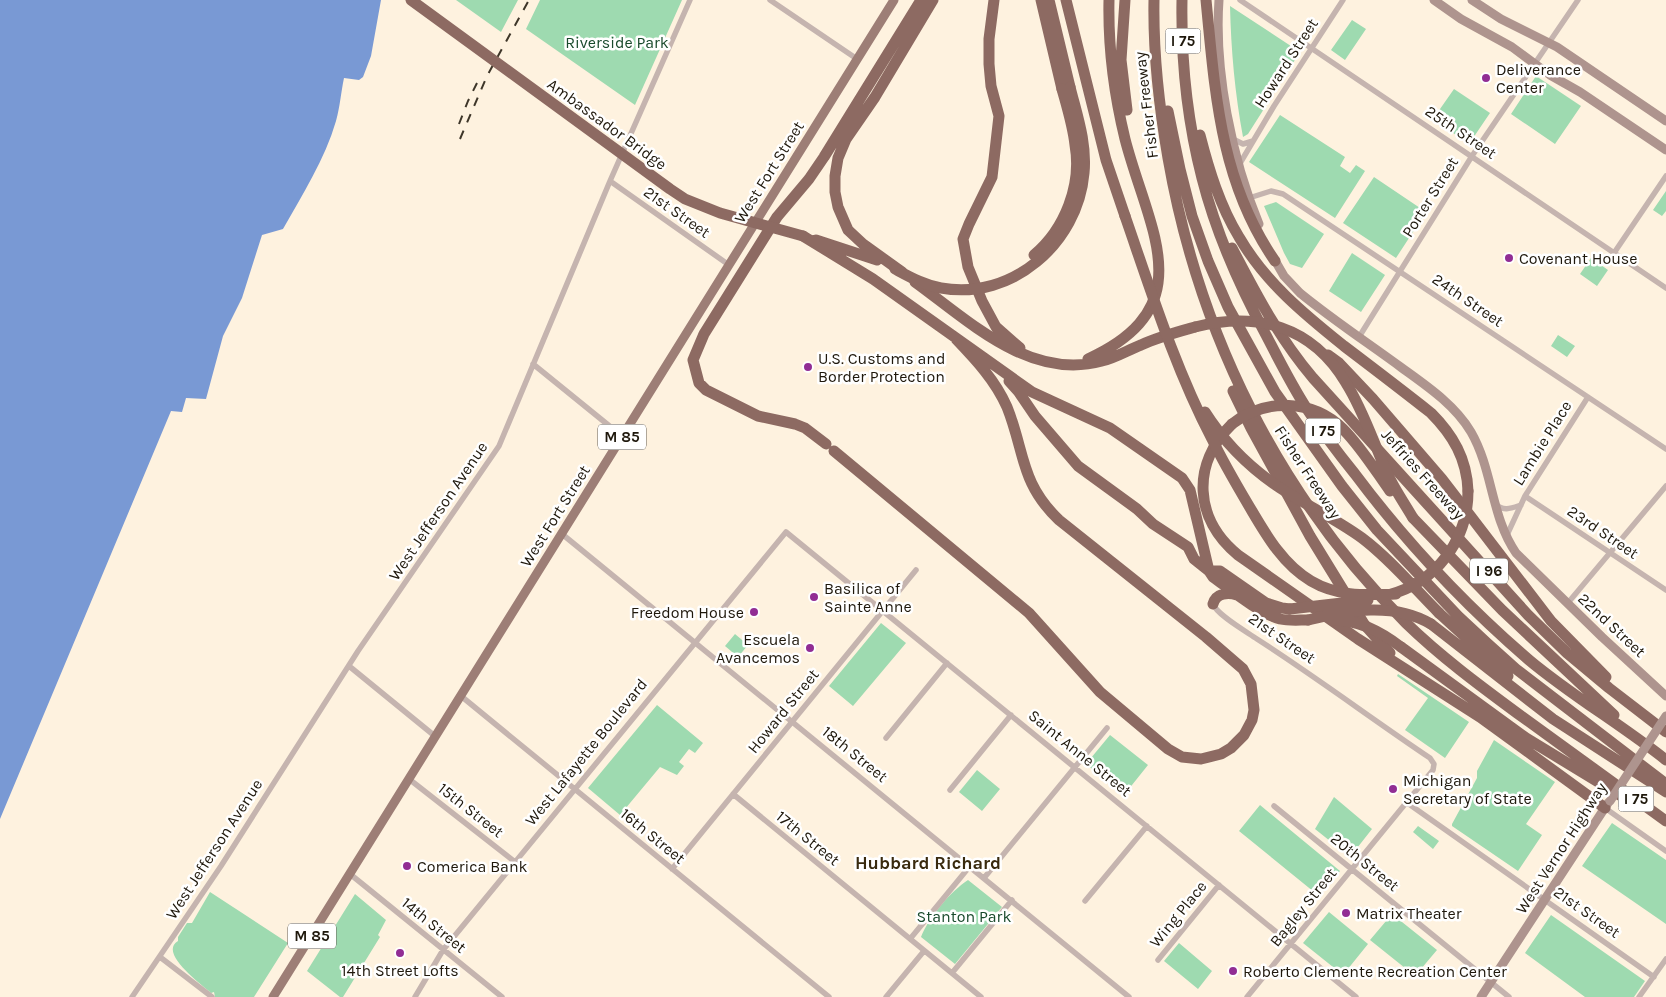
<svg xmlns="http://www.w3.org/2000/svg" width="1666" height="997" font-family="Karla,sans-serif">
  <rect width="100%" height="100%" fill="#fef2df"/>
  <path fill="#9edab0" d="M456,0h62l-17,32z
    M540,0h142l-47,105 -109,-76z
    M1230,6l70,46 -52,82 -5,3c-8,-43 -12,-87 -13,-131z
    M1352,20l14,9 -21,31 -14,-10z
    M1536,76l45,30 -26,38 -44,-30z
    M1454,89l36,24 -21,31 -36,-25z
    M1280,115l65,42 -5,9 10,7 6,-8 9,6 -30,47 -86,-56z
    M1374,177l52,35 -30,46 -53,-35z
    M1666,191v20l-4,5 -9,-6z
    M1276,202l48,32 -22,34 -12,-4 -6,-11 -20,-47z
    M1352,253l33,22 -24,37 -32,-21z
    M1591,258l17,12 -11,16 -17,-12z
    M1558,335l17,11 -8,11 -16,-11z
    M881,623l25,20 -53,63 -24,-20z
    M735,634l13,11 -10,12 -13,-11z
    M1398,674l71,48 -24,36 -40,-28 23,-32 -31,-22z
    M657,705l46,38 -8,10 -6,-4 -10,13 5,4 -7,9 -17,-8 -40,48 -32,-27z
    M1110,735l38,30 -24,30 -38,-31z
    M1494,740l61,42 -29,42 16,11 -24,36 -66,-45v-2l25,-46v-7z
    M977,770l23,19 -18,22 -23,-19z
    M1334,797l38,32 -22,28 -35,-28z
    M1260,805l80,66 -21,25 -80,-65z
    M1612,823l54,37v64l-84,-58z
    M1418,826l21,15 -6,8 -20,-17z
    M968,880l34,27 -47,57 -34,-27c8,-20 30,-46 47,-57z
    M210,892l78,51 -34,54h-39l-1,-5 -3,1c-10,-9 -53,-40 -33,-52v-4l9,-14h5z
    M355,894l31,26 -8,15 2,2 -37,60h-3l-33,-26z
    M1329,912l39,32 -25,31 -40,-32z
    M1392,914l45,36 -22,26 -45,-36z
    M1551,915l94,66 -11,16h-49l-60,-44z
    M1179,943l33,28 -14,18 -34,-28z"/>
  <path fill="#7999d4" d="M0,0h381l-10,56 -8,21 -4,3 -15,-2c-3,14 -4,29 -8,43 -11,38 -34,74 -53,108l-21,6 -20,63 -19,38 -17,63 -20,-1 -4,14 -11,-1 -171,408z"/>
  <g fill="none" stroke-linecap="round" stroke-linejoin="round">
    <path stroke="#c5b4af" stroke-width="5.5" d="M770,0l87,59
      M1240,0l426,288
      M1233,139l10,5 10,-3
      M1239,165l35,-59 69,-106
      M610,181l119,84
      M1249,198l22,-7 12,3 383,255
      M1614,253l52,-77
      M1359,337l113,-181 106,-156
      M533,364l90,73
      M1525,496l141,94
      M1496,504c7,8 16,4 25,1
      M562,534l567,463
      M1507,535l18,-39 63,-99
      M1213,604c4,11 34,28 44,35 59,38 115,80 173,119l4,6 -1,6 -186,227
      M1567,604l99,-118
      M349,666l87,71
      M461,696l368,301
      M886,738l61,-75
      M409,779l106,83
      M950,790l61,-75
      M733,794l248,203
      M1406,802l248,175
      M1274,806l235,191
      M1605,808l61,43
      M672,869l244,-299
      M350,874l152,123
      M984,878l123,-150
      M1085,901l62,-75
      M910,939l60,-73
      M160,957l52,40
      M1158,960l61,-75
      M952,973l60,-73
      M132,997l89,-131 137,-215 141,-205 111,-265 80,-181
      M415,997l28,-47 343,-418 570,465
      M886,997l38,-46
      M1639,997l27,-38"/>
    <path stroke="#ae948e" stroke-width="9" d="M1219,0c-5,70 13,159 40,224
      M1434,0l27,19 51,28 38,28 30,17 86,58
      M1472,0l29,19 56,28 109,74
      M1273,257l11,19 16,17c33,27 68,50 102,75 25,18 53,37 69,64 22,38 20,85 45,121l86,84 64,59
      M1481,997l127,-194"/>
    <path stroke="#9d7e76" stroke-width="9" d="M273,997l621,-997"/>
    <path stroke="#8d6a62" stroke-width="11" d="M994,0l-5,39v25l2,22 8,30 -7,61 -23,47 -6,15 5,28 14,34 14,26 24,21
      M1041,0l21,89
      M1049,0l21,87
      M1066,0l40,160 19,56
      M1125,0l-4,60 6,50
      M1154,0c-1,53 5,106 14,158 31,177 111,338 238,465 34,33 73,62 111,90 50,36 100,72 149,108
      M1182,0c-1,59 5,120 20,178 14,55 37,107 64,157 13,25 26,51 41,74 15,23 31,44 48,65 51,68 109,130 174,186 43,36 93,65 137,100
      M1206,0c9,92 14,182 69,261
      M1168,111l12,58 12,47 16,45 20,46 47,85 67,94 35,44 81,86 29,27 29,26 150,115
      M1200,135c9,35 20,71 39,102 26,45 65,77 105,109 29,22 58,44 87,67 22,22 36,46 37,78
      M803,236l70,43 159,113 78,36 72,50 8,12 19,81
      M816,240l61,20
      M1232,248c24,46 47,90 81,130l215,237 39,38 42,35 57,44
      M902,272l-39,-28 -15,-14 -10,-23 -3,-15v-16l3,-18 8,-19 29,-42 58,-97
      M915,282c54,39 115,99 187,79 13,-3 26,-11 39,-16 17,-8 36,-13 54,-18
      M1328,355l11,8 34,36 69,80 109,142 55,56
      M1088,359c116,-53 60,-130 37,-220 -11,-45 -17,-92 -16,-139
      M1009,381l9,10 17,25 43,50 59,43 16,15 35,23 6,12 15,12 4,6c18,13 46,36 67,42 9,2 19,1 28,1
      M1233,391l18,37 59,108 54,88 26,29
      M1232,424c-41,40 -38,95 6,131l120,84 122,78 125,91
      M826,444l-21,-16 -10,-4 -37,-8 -52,-26 -7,-7 -6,-23 11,-26 73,-117 32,-38 15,-22 97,-157
      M834,451l195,162 71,79 68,57 14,8 19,2 20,-5 10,-6 13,-13 8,-15 2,-10 -3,-26 -8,-15 -37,-32 -147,-117c-39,-37 -34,-68 -52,-113 -12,-27 -31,-47 -51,-68
      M1413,518l89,92 112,105
      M1209,571h11l46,32 16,5 8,1
      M1213,604c3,-11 15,-12 24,-9
      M1439,613l69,63
      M1431,624l122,95 113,73
      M1401,647l125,91 97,59"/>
    <path stroke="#3e3629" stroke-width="2" stroke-dasharray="9 9" stroke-linecap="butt" d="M459,124l9,-23 9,-18
      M460,139l27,-63 42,-76"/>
    <path stroke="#ae948e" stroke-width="9" d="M1610,801l56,-85"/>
    <path stroke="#8d6a62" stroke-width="11" d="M411,0l259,189 15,10 35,14 83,23
      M1125,216c26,75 50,152 87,223 11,23 24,45 37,67 16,27 33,58 62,75 27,16 55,14 85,13
      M1034,255c31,-26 48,-70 41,-110 -2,-19 -8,-38 -13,-56
      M895,269c15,8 29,16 46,19 71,13 137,-45 143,-115 3,-30 -7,-58 -14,-86
      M1195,327c62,-16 117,-1 151,56 19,30 29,65 44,96 7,14 16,27 23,39
      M1205,412c19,30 45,56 75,76 26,17 56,31 82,50 28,21 52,50 77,75
      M1232,424c33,-26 81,-25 111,5 18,18 32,41 47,62
      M1388,595c48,-12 80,-55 80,-104
      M1290,609l78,-9
      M1308,620c40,-10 86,-18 123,4
      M1332,620c27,0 48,11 69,27"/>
  </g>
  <g fill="#912d94" stroke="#fff" stroke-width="2">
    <circle cx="1486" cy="78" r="5"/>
    <circle cx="1509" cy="258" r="5"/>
    <circle cx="808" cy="367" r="5"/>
    <circle cx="814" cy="597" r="5"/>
    <circle cx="754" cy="612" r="5"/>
    <circle cx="810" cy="648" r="5"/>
    <circle cx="1393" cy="789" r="5"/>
    <circle cx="407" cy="866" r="5"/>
    <circle cx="1346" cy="913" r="5"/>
    <circle cx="400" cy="953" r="5"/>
    <circle cx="1233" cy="971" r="5"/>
  </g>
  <g text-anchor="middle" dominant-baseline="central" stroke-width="5" stroke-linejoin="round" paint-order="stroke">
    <g fill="#fff" stroke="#625d55" stroke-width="1">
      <rect x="1165.5" y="28.5" width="35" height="25" rx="4"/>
      <rect x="1305.5" y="418.5" width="35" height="25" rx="4"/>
      <rect x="598" y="424.5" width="48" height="25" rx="4"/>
      <rect x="1470" y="558.5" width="38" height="25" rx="4"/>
      <rect x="1618.5" y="786.5" width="35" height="25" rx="4"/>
      <rect x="288" y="923.5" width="48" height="25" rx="4"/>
    </g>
    <g font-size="15" font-weight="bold" fill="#1f180c">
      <text x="1183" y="41">I 75</text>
      <text x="1323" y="431">I 75</text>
      <text x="622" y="437">M 85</text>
      <text x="1489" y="571">I 96</text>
      <text x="1636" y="799">I 75</text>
      <text x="312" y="936">M 85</text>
    </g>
    <g font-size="16" fill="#194a2c" stroke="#fff">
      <text x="617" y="42">Riverside Park</text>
      <text x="964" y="916">Stanton Park</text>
    </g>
    <g font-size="16" fill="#1f180c" stroke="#fff">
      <text transform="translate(1286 63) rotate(-57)">Howard Street</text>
      <text transform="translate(1146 105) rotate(-97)">Fisher Freeway</text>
      <text transform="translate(607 124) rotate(36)">Ambassador Bridge</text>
      <text transform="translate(1461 132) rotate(34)">25th Street</text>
      <text transform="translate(769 172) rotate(-58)">West Fort Street</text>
      <text transform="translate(1430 197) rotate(-58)">Porter Street</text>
      <text transform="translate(677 212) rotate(35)">21st Street</text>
      <text transform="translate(1468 300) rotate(34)">24th Street</text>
      <text transform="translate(1542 443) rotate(-58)">Lambie Place</text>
      <text transform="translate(1308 472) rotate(57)">Fisher Freeway</text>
      <text transform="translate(1423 474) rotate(48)">Jeffries Freeway</text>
      <text transform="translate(438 511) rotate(-56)">West Jefferson Avenue</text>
      <text transform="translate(555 516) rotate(-58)">West Fort Street</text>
      <text transform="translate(1603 532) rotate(34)">23rd Street</text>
      <text transform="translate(1612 625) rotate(43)">22nd Street</text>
      <text transform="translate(1282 638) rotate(34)">21st Street</text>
      <text transform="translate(783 711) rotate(-51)">Howard Street</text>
      <text transform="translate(586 752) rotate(-51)">West Lafayette Boulevard</text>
      <text transform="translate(1080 753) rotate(39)">Saint Anne Street</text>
      <text transform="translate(855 754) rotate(39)">18th Street</text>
      <text transform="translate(471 810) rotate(38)">15th Street</text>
      <text transform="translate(653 836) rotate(39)">16th Street</text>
      <text transform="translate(808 838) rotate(39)">17th Street</text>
      <text transform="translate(1561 848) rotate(-57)">West Vernor Highway</text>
      <text transform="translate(214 849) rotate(-57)">West Jefferson Avenue</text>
      <text transform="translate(1365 862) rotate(39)">20th Street</text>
      <text transform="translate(1303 907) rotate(-51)">Bagley Street</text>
      <text transform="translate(1587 912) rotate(35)">21st Street</text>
      <text transform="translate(1178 914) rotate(-51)">Wing Place</text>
      <text transform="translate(434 925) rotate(39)">14th Street</text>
    </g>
    <g font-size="16" fill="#1f180c" stroke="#fff" text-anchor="start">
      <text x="1496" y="69">Deliverance<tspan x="1496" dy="18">Center</tspan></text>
      <text x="1519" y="258">Covenant House</text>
      <text x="818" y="358">U.S. Customs and<tspan x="818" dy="18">Border Protection</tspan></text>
      <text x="824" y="588">Basilica of<tspan x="824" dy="18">Sainte Anne</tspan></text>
      <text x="744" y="612" text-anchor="end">Freedom House</text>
      <text x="800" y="639" text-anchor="end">Escuela<tspan x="800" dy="18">Avancemos</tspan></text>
      <text x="1403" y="780">Michigan<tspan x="1403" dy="18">Secretary of State</tspan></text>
      <text x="417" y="866">Comerica Bank</text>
      <text x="1356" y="913">Matrix Theater</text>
      <text x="400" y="970" text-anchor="middle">14th Street Lofts</text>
      <text x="1243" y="971">Roberto Clemente Recreation Center</text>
    </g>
    <g font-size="18" font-weight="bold" fill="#392a0e" stroke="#fff">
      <text x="928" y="863">Hubbard Richard</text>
    </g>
  </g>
</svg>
